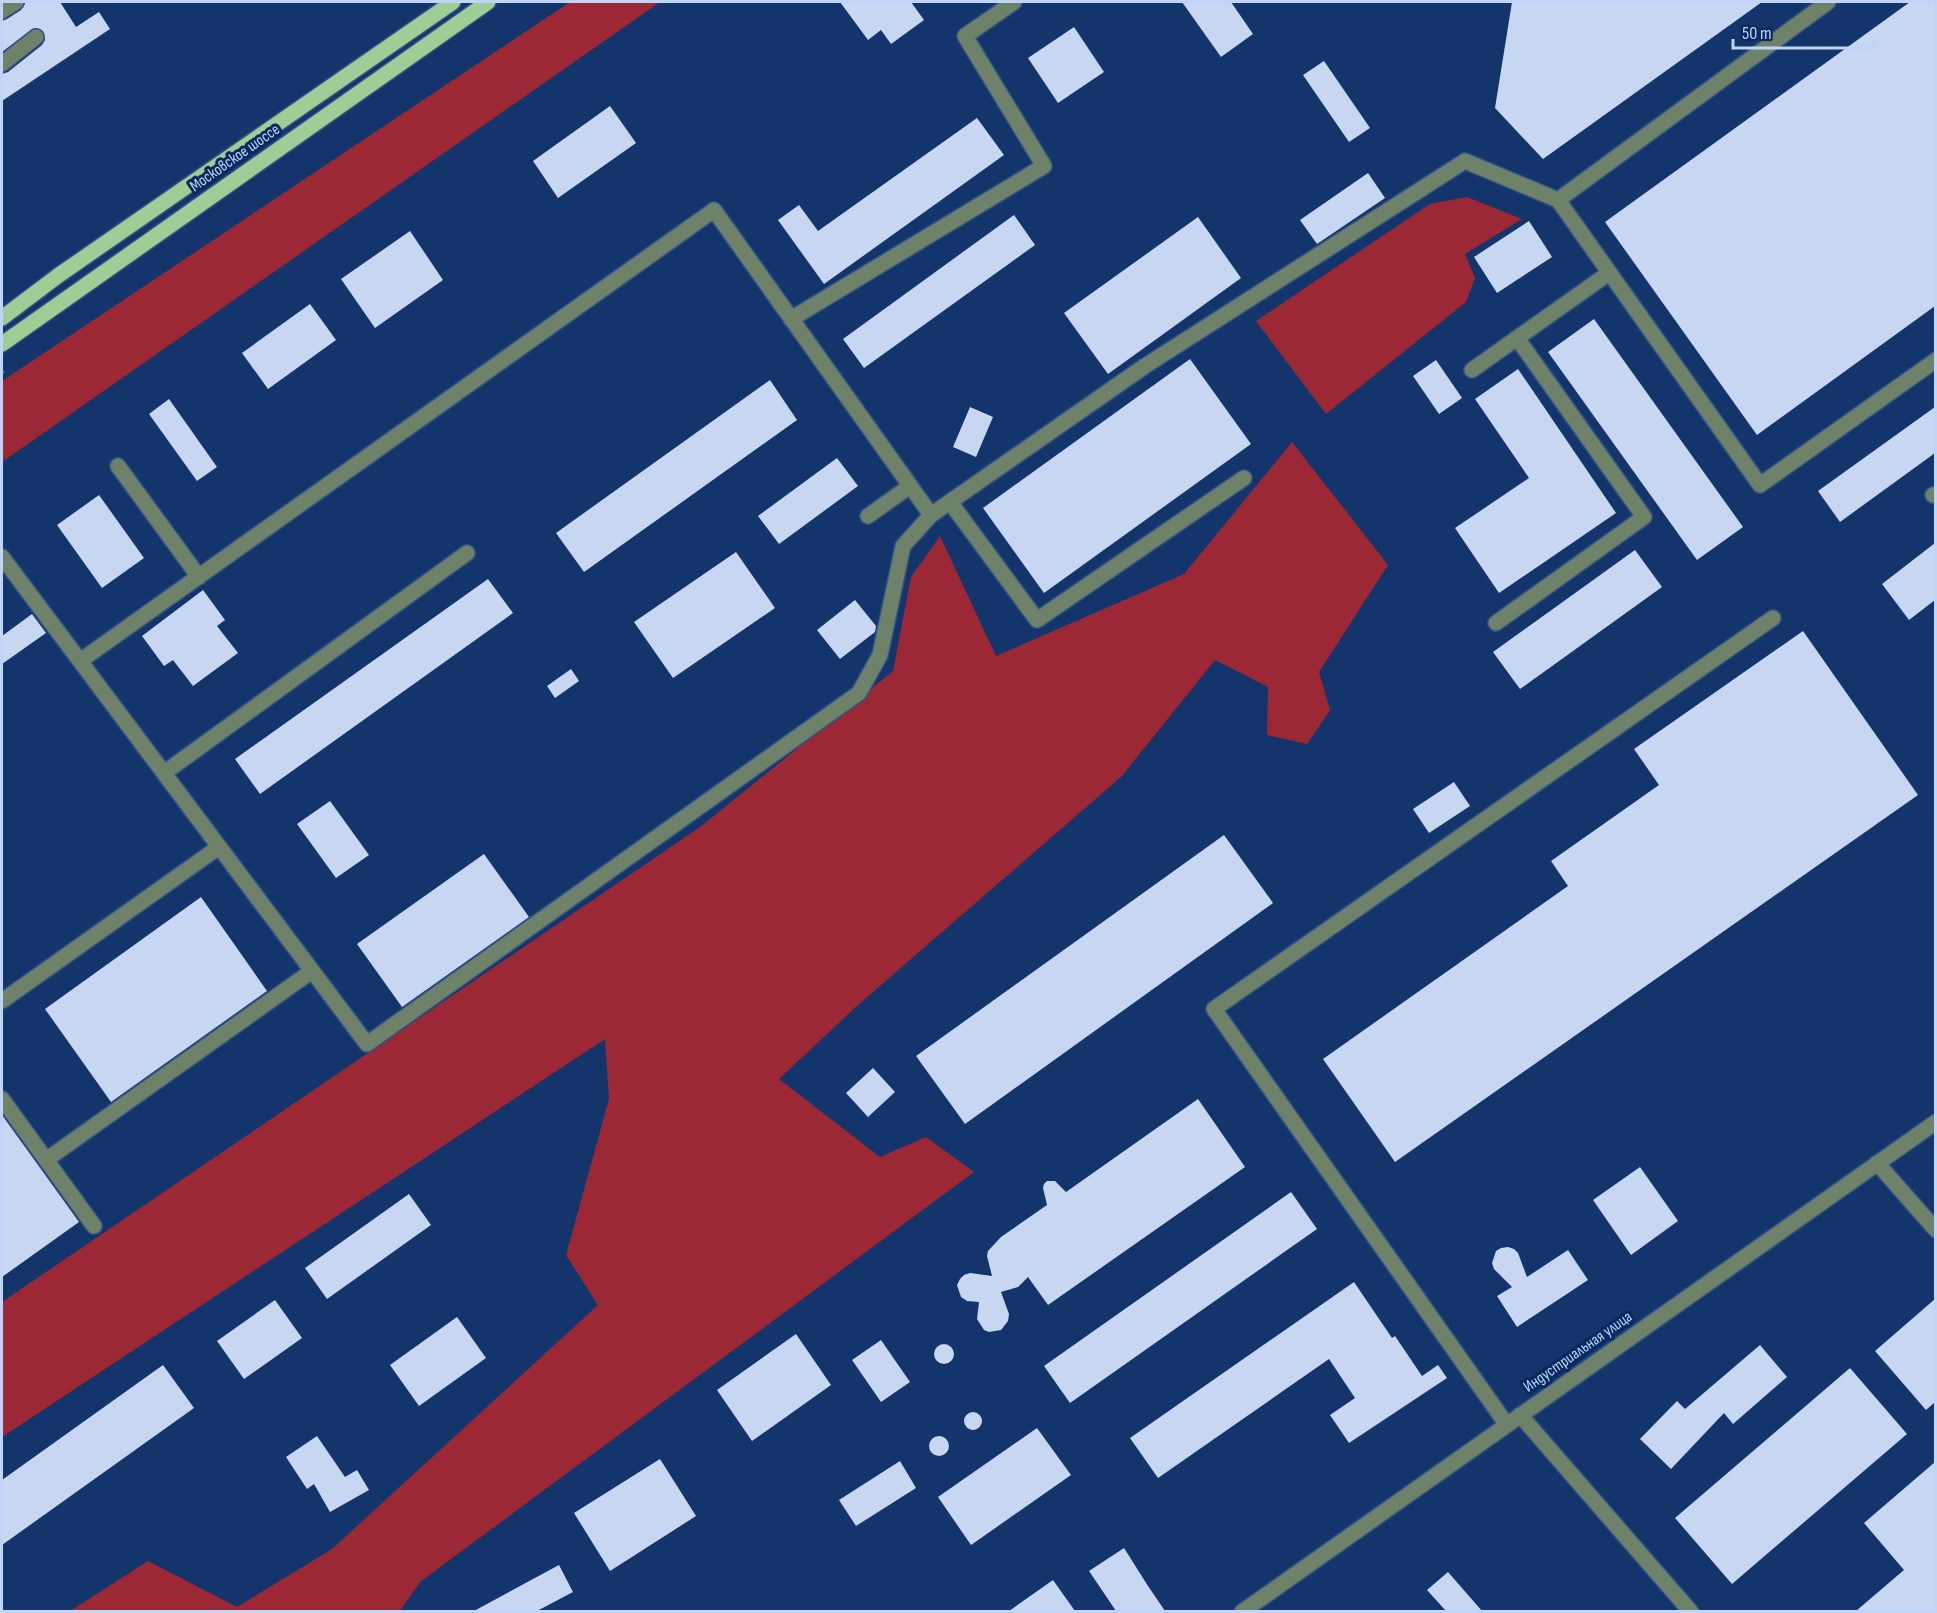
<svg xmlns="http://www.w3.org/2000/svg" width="1937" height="1613" font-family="'Sofia Sans Condensed',sans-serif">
  <rect width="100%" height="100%" fill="#13356c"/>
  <path fill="#9b2834" d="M570,2h90l-658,460v-81z
    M1467,197l55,22 -57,35 10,24 -9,24 -140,112 -70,-93 174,-117z
    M1292,442l96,123 -69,107 11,38 -23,34 -40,-9 1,-48 -53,-27 -94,117 -263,228 -79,74 101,78 46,-20 48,35 -554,410 -20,29h-330l78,-50 89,46 95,-58 266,-244 -32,-50 43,-156 -4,-60 -603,398v-135l698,-475 193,-156 18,-94 29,-41 56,120 188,-82z"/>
  <path fill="#c7d7f2" d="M26,2h34l16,25 23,-15 11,17 -108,72v-27l6,-2 34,-27 3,-5 -2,-9 -9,-3 -32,24v-31l5,-2 14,-9z
    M840,2h71l13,18 -33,24 -10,-14 -13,10z
    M1182,2h49l22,32 -32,23z
    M1512,2h250l-219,157 -48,-51z
    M1910,2h25v304l-178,129 -152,-213z
    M1074,27l30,45 -46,31 -30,-45z
    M1324,61l46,67 -21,14 -46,-67z
    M610,106l26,37 -78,55 -25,-37z
    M977,118l27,37 -180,129 -46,-64 21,-15 19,26z
    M1368,173l17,25 -68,46 -17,-24z
    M1014,215l21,30 -171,123 -21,-29z
    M1198,217l43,61 -133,96 -44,-61z
    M1529,221l23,36 -55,36 -23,-36z
    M410,231l33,49 -68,48 -34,-49z
    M310,304l26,36 -68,49 -26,-36z
    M1594,319l149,208 -46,33 -149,-208z
    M1190,359l61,85 -207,149 -61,-85z
    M1436,360l26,38 -23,16 -26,-38z
    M1518,369l98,144 -117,80 -44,-65 74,-50 -54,-79z
    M770,380l27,40 -213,152 -28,-39z
    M169,399l48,68 -20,14 -48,-67z
    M970,407l23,10 -17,40 -23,-10z
    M1935,407v46l-95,69 -22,-31z
    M837,458l21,28 -79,58 -21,-28z
    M99,495l45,63 -42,30 -45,-63z
    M1935,543v57l-26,20 -27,-36z
    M1635,550l27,37 -142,102 -27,-37z
    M736,552l39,56 -102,70 -39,-56z
    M488,579l25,34 -253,181 -25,-35z
    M203,590l22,30 -8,6 21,27 -45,33 -20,-26 -9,6 -22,-30z
    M855,600l21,26 -1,6 -35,27 -23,-29z
    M32,614l14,19 -44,31v-28z
    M1803,631l115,164 -523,367 -72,-103 245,-173 -17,-25 108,-76 -25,-36z
    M571,669l8,12 -24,17 -8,-12z
    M1454,782l16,24 -41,27 -16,-24z
    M330,801l39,54 -33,23 -39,-54z
    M1224,835l49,68 -308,221 -49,-68z
    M484,854l45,63 -127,90 -45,-63z
    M201,897l66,94 -156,111 -66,-93z
    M873,1068l22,24 -27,25 -22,-24z
    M1198,1099l47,68 -197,138 -20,-28 -10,10 -17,5 8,22 -1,7 -7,9 -12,2 -5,-2 -7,-11 2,-17 -12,-1 -6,-4 -4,-12 3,-6 4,-4 6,-2 22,3 -5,-20 1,-5 13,-14 46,-32 -4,-17 1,-4 3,-3h8l11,11z
    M2,1115l77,107 -77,55z
    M1640,1167l38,54 -47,34 -38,-55z
    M1291,1192l26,37 -247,174 -26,-37z
    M409,1194l22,31 -104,74 -22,-31z
    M1508,1247l6,2 4,4 9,24 41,-27 20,30 -71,47 -20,-31 15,-9 -18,-18 -2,-6 4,-12 5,-3z
    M1354,1282l38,56 3,-2 27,40 16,-11 9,13 -98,65 -19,-28 25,-17 -26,-39 -171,119 -28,-40z
    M1935,1299v103l-9,8 -51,-59z
    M275,1300l27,38 -58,41 -27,-38z
    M457,1317l29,41 -67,48 -29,-41z
    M796,1334l35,51 -79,56 -35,-51z
    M881,1340l29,42 -29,20 -29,-42z
    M934 1354a10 10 0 1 1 20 0a10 10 0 1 1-20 0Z
    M1760,1345l27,32 -54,47 -9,-11 -53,56 -31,-30 37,-38 8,8z
    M163,1365l31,43 -192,137v-65z
    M1850,1368l57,66 -175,150 -57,-66z
    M964 1421a9 9 0 1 1 18 0a9 9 0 1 1-18 0Z
    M1037,1428l34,47 -100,70 -33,-48z
    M317,1436l28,41 12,-7 12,20 -39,22 -16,-28 -7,5 -21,-32z
    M929 1446a10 10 0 1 1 20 0a10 10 0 1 1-20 0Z
    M660,1459l36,57 -86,55 -36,-58z
    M900,1461l16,27 -60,38 -17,-26z
    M1935,1462v149h-79l48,-41 -40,-47z
    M1124,1548l24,38 17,25h-49l-27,-40z
    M559,1565l14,27 -36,19h-63z
    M1448,1572l34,39h-36l-19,-21z
    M1053,1580l22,31h-66z"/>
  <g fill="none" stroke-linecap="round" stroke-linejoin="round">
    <defs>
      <path id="minor" d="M2,11l14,-9
        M2,64l34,-27
        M1558,200l202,285 176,-125
        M791,319l253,-153 -79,-130 49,-34
        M1472,370l137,-97
        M118,466l81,111
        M1933,495l3,-1
        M950,502l87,118 207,-142
        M868,516l42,-30
        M2,557l365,487 492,-351 21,-38 23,-109 28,-31 214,-149 320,-205 93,39 270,-198
        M1496,623l148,-106 -127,-179
        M80,661l634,-451 217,305
        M164,773l303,-220
        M2,1001l217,-154
        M2,1099l92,127
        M46,1160l266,-189
        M1877,1163l59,67
        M1520,1415l171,197
        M1507,1425l-293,-416 559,-391
        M1242,1612l694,-490"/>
      <path id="major" d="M2,318l57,-43 394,-273
        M2,344l486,-342"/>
    </defs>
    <use href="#minor" stroke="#325285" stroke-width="18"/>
    <use href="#major" stroke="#325285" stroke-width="18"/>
    <path stroke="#496697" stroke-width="3" stroke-dasharray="4.5 4.5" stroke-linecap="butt" d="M2,373l2,-2"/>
    <use href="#minor" stroke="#6d8268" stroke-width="15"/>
    <use href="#major" stroke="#a0cc96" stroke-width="15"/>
  </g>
  <g text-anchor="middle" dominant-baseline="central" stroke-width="6" stroke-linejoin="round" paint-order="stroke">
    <g font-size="16" fill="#bfd4f6" stroke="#082a60">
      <text transform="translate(235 158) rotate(-35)">Московское шоссе</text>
      <text transform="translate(1578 1352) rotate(-35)">Индустриальная улица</text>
    </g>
  </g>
  <rect width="1937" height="1613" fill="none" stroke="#bfd4f6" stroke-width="6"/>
  <path d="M1733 39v9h141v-9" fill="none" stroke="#bfd4f6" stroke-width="3"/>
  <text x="1742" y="39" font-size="18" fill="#bfd4f6" stroke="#082a60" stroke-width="4.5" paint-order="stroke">50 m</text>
</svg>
